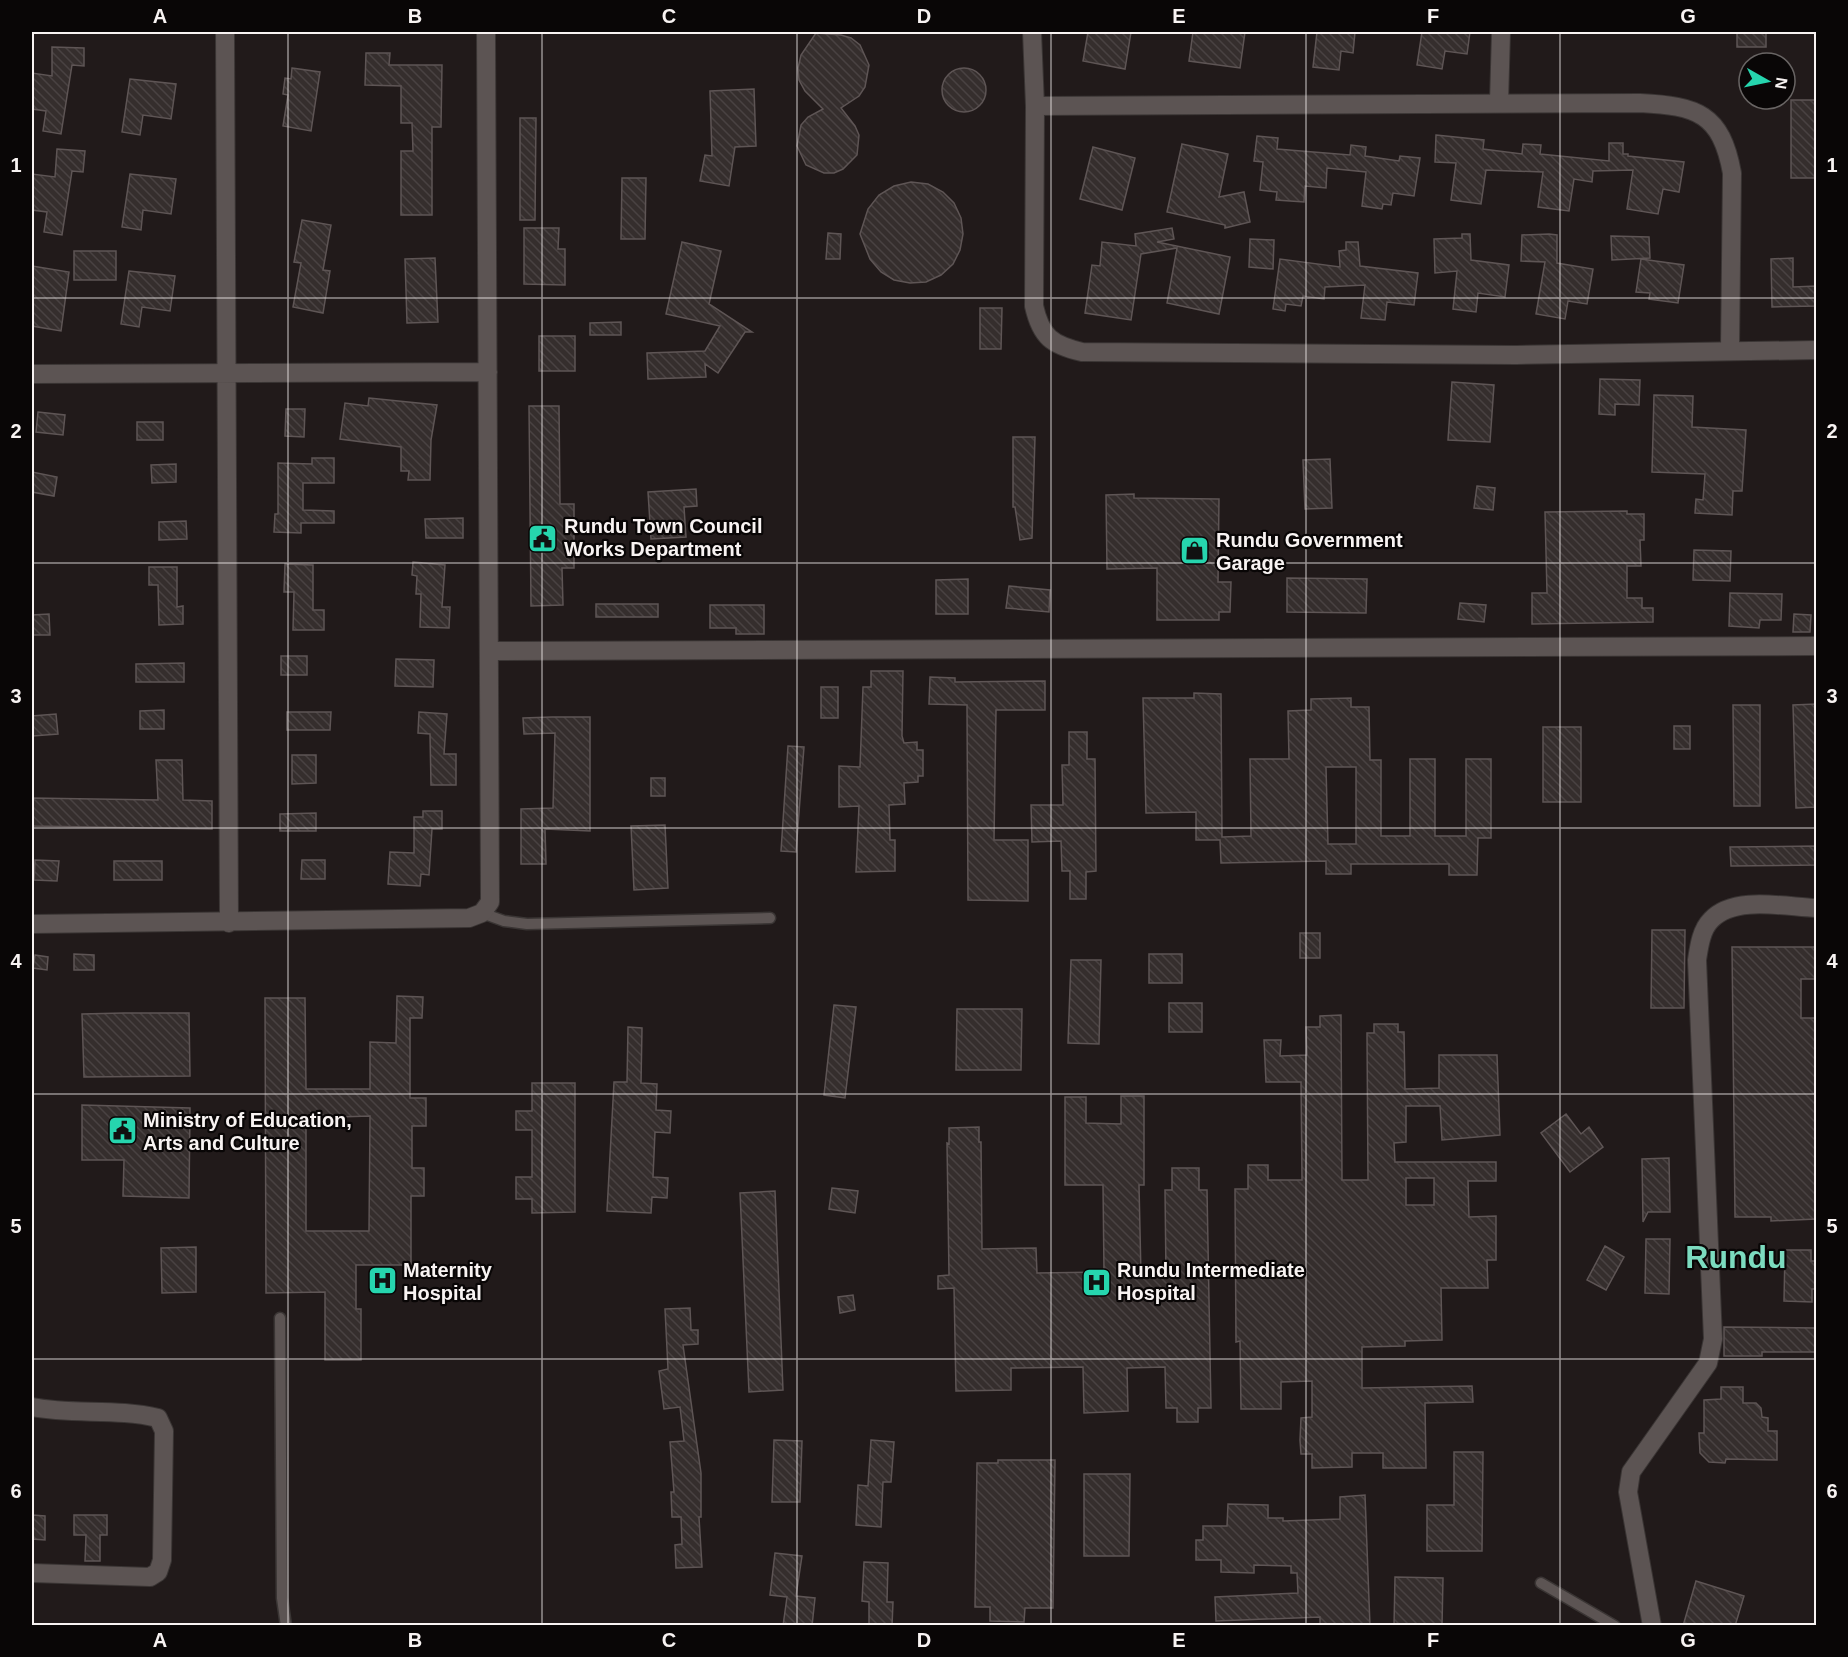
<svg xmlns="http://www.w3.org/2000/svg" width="1848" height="1657" font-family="Helvetica,sans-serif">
  <defs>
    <pattern id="building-back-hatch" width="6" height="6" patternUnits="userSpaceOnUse" patternTransform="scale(1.5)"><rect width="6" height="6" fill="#352e2d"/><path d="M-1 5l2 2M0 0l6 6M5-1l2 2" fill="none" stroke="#494242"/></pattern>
  </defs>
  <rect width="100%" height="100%" fill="#211a1a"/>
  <path fill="url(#building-back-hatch)" stroke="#5e5555" stroke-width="1.5" fill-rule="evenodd" d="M1088,32h43l-6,37 -42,-8z
    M1193,32h52l-5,36 -51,-7z
    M1317,32h38l-2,21 -12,-2 -2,19 -26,-3z
    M1422,32h48l-3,22 -22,-3 -3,18 -25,-4z
    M1737,32h29v15h-29z
    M816,33l25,2 10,3 9,7 9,20 -4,22 -6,9 -18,12 14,18 4,9 -2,20 -14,14 -9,4h-10l-18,-8 -9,-19 4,-21 7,-8 15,-8 -18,-18 -6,-11 -1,-12 3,-13z
    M52,47l32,1v18l-12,-1 -11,69 -18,-3 3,-20 -14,-2v-36l20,3z
    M366,53h24l-1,12h53l-1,62h-9v88h-31v-64h12l-1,-28h-11v-37l-36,-1z
    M292,68l28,4 -9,59 -28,-5 5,-31 -5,-1 2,-16 6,1z
    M942 90a22 22 0 1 1 44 0a22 22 0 1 1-44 0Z
    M130,79l46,5 -5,35 -28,-4 -3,20 -18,-3z
    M754,89l2,57 -21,1 -6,39 -29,-5 5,-26 7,1 -2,-65z
    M1791,100h25v78h-25z
    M520,118h16l-1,102h-15z
    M1436,135l48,5 -1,9 39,5 1,-10 18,1 -1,9 69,7v-18h14v11h5v2l56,6 -5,30 -16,-3 -5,25 -31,-5 6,-39 -40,1 -1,11 -18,-3 -5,32 -31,-4 5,-35 -57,-2 -5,34 -30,-4 5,-37 -21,-1z
    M1257,136l21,2 -1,11 73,6 1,-10 15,2 -1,9 34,5 1,-5 20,2 -6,38 -21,-3 -2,12 -8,-1 -1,5 -20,-3 4,-34 -39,-4 -1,20 -21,-2 -1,16 -28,-2 1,-8 -17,-2 3,-28 -9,-1z
    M1182,144l46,10 -9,43 25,-5 6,30 -25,6v-3l-58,-13z
    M1093,147l42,11 -13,52 -42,-11z
    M57,149l28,2 -2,21 -11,-1 -10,64 -18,-3 3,-20 -15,-2v-36l23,3z
    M130,174l46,5 -5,35 -28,-4 -2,20 -19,-3z
    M622,178h24l-1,61h-24z
    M911,182l17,2 15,8 11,11 7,15 2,16 -3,16 -7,14 -12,11 -15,7 -16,1 -16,-3 -13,-8 -11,-13 -10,-25 8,-25 11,-14 15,-9z
    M302,220l29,5 -8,45 7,1 -7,42 -30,-6 8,-44 -7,-1z
    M524,228h35l-1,21h7v36l-41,-1z
    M1172,228l2,11 -17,3 73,15 -11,57 -52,-11 10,-55 -36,6 -10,66 -46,-7 7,-48 8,1 2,-24 34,4 -1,-12z
    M828,233l13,1 -1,25h-14z
    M1462,234h8l1,26 38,5 -4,32 -27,-4 -2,19 -23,-3 4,-38 -22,2 -1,-34 28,-1z
    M1549,234l8,1v28l36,6 -6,35 -19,-3 -3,18 -29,-5 9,-52 -24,-1 1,-26z
    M1611,236l38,1 1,21 -38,2z
    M1250,239l24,1 -1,29 -24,-2z
    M682,242l39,9 -12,53 43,28h-7l-27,41 -13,-9 1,13 -58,2 -1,-26 58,-2 15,-25 -54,-12z
    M1346,242h12l2,24 58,7 -4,32 -27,-3 -2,18 -24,-2 4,-33 -40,2 -1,12 -21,-3 -2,10 -15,-2 -1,7 -12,-2 7,-50 60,8 -1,-16 7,-1z
    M74,251h42v29h-42z
    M435,258l3,64 -31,1 -2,-64z
    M1793,258v29l23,-1v20l-44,1 -1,-48z
    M1641,259l43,6 -6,38 -29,-4 1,-6 -14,-1z
    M32,266l37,6 -8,59 -29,-5z
    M129,271l46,5 -5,35 -28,-4 -3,20 -18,-3z
    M980,308h22l-1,41h-21z
    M621,322v13h-31v-12z
    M539,336h36v35h-36z
    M1600,379l40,1 -1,25 -24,-1v11l-16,-1z
    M1452,382l42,3 -4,57 -42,-2z
    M1654,395l39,1 -1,31 54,3 -4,61h-9l-1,24 -37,-2 1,-14 7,1 2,-26 -53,-2z
    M369,398l68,7 -6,35 -1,40h-22l1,-9h-8v-24l-61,-8 5,-36 23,3z
    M529,406h30l1,98h14v64h-12l1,37 -32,1z
    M286,409h19l-1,28 -19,-1z
    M38,412l27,3 -2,20 -27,-3z
    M137,422h26v18h-26z
    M1013,437h22l-3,101 -12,2 -5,-33h-2z
    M312,458h22v25h-31v27l31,1v12h-33v10l-27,-1 1,-18h3v-51l34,1z
    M1330,459l2,49 -27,1 -2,-49z
    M176,464v18l-24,1 -1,-18z
    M32,472l25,5 -3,19 -22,-4z
    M1477,486l18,2 -2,22 -19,-2z
    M696,489l1,17 -13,1 2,30 -35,2 -3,-47z
    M1134,494v4l85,1 -1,83h13l-1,30h-11v8h-62v-52l-50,1 -1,-74z
    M1627,511v3h17v26h-4l1,26h-14v32h15v10h11v14l-121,2v-31h15l-2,-81z
    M463,518v20h-37l-1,-19z
    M186,521l1,18 -28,1v-18z
    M1694,550l37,1 -1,30 -37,-1z
    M413,562l32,3 -3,42h8l-1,21 -29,-1 1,-33h-5l1,-18 -5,-1z
    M285,564l28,1v45h11v20h-31l1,-38h-10z
    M149,567h28v40l6,-1v18l-24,1 -1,-40h-9z
    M1287,578l80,1 -1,34 -79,-1z
    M968,579v35h-32v-34z
    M1009,586l41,4 -1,22 -43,-4z
    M1730,593l52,1 -1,26h-21l-1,8 -30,-2z
    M1460,603l26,2 -2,17 -26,-3z
    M596,604h62v13h-62z
    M710,605h54v29h-28v-6h-26z
    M49,614l1,21h-18v-20z
    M1794,614l17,1 -1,17h-17z
    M281,656h26v19h-26z
    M396,659l38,1 -1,27 -38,-1z
    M184,663v19h-48v-18z
    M871,671h32l-1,65 2,7 13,-1v8h6v26h-5v6l-14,1 1,21 -16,1 1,35h5v31l-39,1 3,-66 -20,1v-41l21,1 3,-80h8z
    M930,677l25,1v4l90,-1v29h-49l-2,130h34v61l-60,-1 -1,-195 -38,-1z
    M821,687h17v31h-17z
    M1194,693l27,1 1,143 29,-1 -1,-77h39l-1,-48 23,-1v-11l40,-1v9h18l1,53h11v76h29v-77h25v77h31v-77h25v79h-13l-1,37h-28v-11h-98v10h-25v-13l-105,2 -1,-23h-24v-28l-50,1 -3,-115h51zM1326,767h30v77h-28z
    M1816,704v103l-20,1 -3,-103z
    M1733,705h27v101h-26z
    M164,710v19h-24v-18z
    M287,712h44l-1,18h-43z
    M419,712l28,2 -3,40h12v31h-25l-1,-51 -12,-1z
    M56,714l2,20 -25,2 -1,-20z
    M552,717h38v114l-45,-2 1,35h-25v-55l32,-1 2,-75 -31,1 -1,-16z
    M1674,726h16v23h-16z
    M1543,727h38v75h-38z
    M1069,732h18v27h8l1,112 -10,1v27h-16v-28h-8l-1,-30 -29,1 -1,-37h32l-1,-40h7z
    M788,746l16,1 -8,105 -15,-1z
    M292,755h24v28l-24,1z
    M156,760h26l1,40 29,1v28l-180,-3v-28l126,2z
    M651,778h14v18h-14z
    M423,811h19v18h-10l-3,46 -8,-1 -1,12 -32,-2 2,-32 24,1v-36h9z
    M316,813v18h-36v-17z
    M665,825l3,63 -34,2 -3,-64z
    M1816,846v19l-85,1 -1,-19z
    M35,860l24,1 -2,20 -23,-1z
    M302,860h23v19h-24z
    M114,861h48v19h-48z
    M1652,930h33l-1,78h-33z
    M1300,933h20v25h-20z
    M1732,947h84v32h-15v39h15v201l-45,2v-4h-36z
    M74,954l20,1v15h-20z
    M1149,954h33v29h-33z
    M35,955l13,2 -1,13 -14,-2z
    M1071,960h30l-2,84 -31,-1z
    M397,996l26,1 -1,21h-12v80h16v28h-14v42h12v28h-13v69h-55v44h5v51h-36v-68l-59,1 -1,-295h40l1,91h64v-47l26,1zM370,1116l-1,115h-63v-113z
    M1169,1003h33v29h-33z
    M834,1005l22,2 -11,91 -21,-3z
    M957,1009h65l-1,61h-65z
    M124,1013h65l1,63 -106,1 -2,-63z
    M1341,1015l1,165h26l-1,-147h7v-9h24v8h6l1,57 34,-1v-33h58l3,80 -58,5 -2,-34h-34v36l-12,1 1,19h101v19h-28l1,36 27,-1v44h-9l1,28h-47l1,52 -37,1v5l-43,1v41l110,-2 1,16 -48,1 1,65h-43v-15h-31v14l-40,1v-14h-11l-1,-14 1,-22 11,-1v-36l-31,1v27h-40l-1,-68 -4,1 -1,-153h13v-24h20v15h34l-1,-98h-35l-2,-42h17l-1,16 27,-1 -1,-28h14v-11zM1406,1178h28v27h-28z
    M628,1027l14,1 -1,55 16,1 -1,26 15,1 -1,22 -15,-1 -2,45 15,1 -1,20 -15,-1 -1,16 -44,-2 7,-129h13z
    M532,1083h43v129l-43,1v-14h-16v-22h16v-47h-16v-19h16z
    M1121,1096h23v89h-5l2,90h25l-1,-85h7v-22h27v22h8l4,218h-13v14h-21v-14h-11l-1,-41 -38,1 1,43 -44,2 -1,-46 -72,1v22l-55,1 -2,-103 -16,1v-13l11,-1 -2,-132 2,1v-16l30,-1v15h2l1,107 54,-1 1,25 67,-1 -1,-87h-38v-88h21v26l35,1z
    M82,1105l108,3 -1,90 -66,-2 1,-36h-42z
    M1566,1114l15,20 8,-7 14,20 -33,25 -29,-39z
    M1669,1158l1,54h-22l-5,10 -1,-63z
    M832,1188l26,3 -3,22 -26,-4z
    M775,1191l8,199 -34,2 -9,-199z
    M1646,1239h24l-1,55 -24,-1z
    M1605,1246l19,11 -18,33 -19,-10z
    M196,1247v45l-34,1 -1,-45z
    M1785,1250h26v11h5v28h-4v13l-28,-1z
    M853,1295l2,15 -15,3 -2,-16z
    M690,1308l1,22h7v14l-15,1 18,128v44h-2l3,50 -26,1 -1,-23 7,-1 -1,-27h-9l-1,-25h3l-4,-50 14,-1 -4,-34 -16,2 -5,-38 9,-2 -3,-60z
    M1724,1327l92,1v24h-54v4h-38z
    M1721,1387h22v16h13l5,5 1,9 6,1v13h9v29l-51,-1 -1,4 -16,-1 -9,-9 -1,-20h5v-33l17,-1z
    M774,1440l28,1 -2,61h-28z
    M871,1440l23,2 -3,40h-8l-2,45 -25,-2 2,-40 10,1z
    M1454,1452h29l-1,99h-55v-46h27z
    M998,1460h57l-2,148h-28l-1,14 -34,-1v-14h-15l2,-144h21z
    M1084,1474h46l-1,82h-45z
    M1365,1495l5,131h-50v-9l-104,4 -1,-24 83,-4 -1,-20h-6v-7l-37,-1v8l-33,-1v-12h-25v-20h7v-14h24l1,-22 40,1v13h15v3l57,-2v-22z
    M32,1515l13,1v24l-13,-1z
    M74,1515h33v20h-7v26h-15l1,-26h-12z
    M775,1553l27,3 -6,40 19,2 -3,28h-29l4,-29 -17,-2z
    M864,1562l24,1 -1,39h6l-1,24h-23v-24l-7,-1z
    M1395,1577l48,1 -1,48h-48z
    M1696,1581l48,15 -9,30h-52z"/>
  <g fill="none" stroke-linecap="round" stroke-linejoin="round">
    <defs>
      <path id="lane" d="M482,913l22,8 23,3 243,-6
        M280,1318l2,280 4,28
        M1541,1583l74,43"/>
      <path id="street" d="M225,32l4,891
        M1032,32l3,74 -1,200c7,31 18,39 48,46l434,3 300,-5
        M1499,102l2,-70
        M1035,106l605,-3c57,3 81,10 92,70l-2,177
        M32,374l456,-2
        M490,651l1326,-5
        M32,924l437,-6 13,-5 8,-11 -4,-870
        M32,1407c41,8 85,1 126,11l6,13 -2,129 -4,12 -8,5 -118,-4
        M1652,1626l-24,-134 3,-20 77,-109 5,-24 -16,-379c2,-13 4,-30 14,-40 23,-25 75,-13 105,-12"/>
    </defs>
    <use href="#lane" stroke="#3a3534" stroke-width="13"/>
    <use href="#street" stroke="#3a3534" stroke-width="20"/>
    <use href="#lane" stroke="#5c5453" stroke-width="10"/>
    <use href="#street" stroke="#5c5453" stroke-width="18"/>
  </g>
  <path fill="none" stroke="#f8f3f2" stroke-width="1.5" stroke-opacity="0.55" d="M288,32v1594M542,32v1594M797,32v1594M1051,32v1594M1306,32v1594M1560,32v1594M32,298h1784M32,563h1784M32,828h1784M32,1094h1784M32,1359h1784"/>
  <defs>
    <symbol id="civic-square" viewBox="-11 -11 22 22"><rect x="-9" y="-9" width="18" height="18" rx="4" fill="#26d5ae" stroke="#090606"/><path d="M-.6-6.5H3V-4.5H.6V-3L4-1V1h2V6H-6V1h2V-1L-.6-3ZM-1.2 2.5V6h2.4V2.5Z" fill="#111"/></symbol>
    <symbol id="shop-square" viewBox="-11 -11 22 22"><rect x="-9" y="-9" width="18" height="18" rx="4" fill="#26d5ae" stroke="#090606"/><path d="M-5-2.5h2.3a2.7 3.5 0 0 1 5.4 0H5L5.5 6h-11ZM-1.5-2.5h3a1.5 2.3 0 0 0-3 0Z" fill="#111"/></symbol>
    <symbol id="hospital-square" viewBox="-11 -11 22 22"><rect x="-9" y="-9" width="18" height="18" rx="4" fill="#26d5ae" stroke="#090606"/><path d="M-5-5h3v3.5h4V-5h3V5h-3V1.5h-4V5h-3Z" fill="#111"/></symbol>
  </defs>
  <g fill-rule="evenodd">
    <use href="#civic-square" x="526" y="522" width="33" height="33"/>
    <use href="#shop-square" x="1178" y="534" width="33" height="33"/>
    <use href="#civic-square" x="106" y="1114" width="33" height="33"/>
    <use href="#hospital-square" x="366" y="1264" width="33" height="33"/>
    <use href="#hospital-square" x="1080" y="1266" width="33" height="33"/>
  </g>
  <g text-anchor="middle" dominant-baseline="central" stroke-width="4.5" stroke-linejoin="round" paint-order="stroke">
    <g font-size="20" font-weight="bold" fill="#f8f3f2" stroke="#090606" text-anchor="start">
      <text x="564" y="526">Rundu Town Council<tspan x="564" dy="23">Works Department</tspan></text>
      <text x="1216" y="540">Rundu Government<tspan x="1216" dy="23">Garage</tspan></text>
      <text x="143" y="1120">Ministry of Education,<tspan x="143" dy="23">Arts and Culture</tspan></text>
      <text x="403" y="1270">Maternity<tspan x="403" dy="23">Hospital</tspan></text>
      <text x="1117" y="1270">Rundu Intermediate<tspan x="1117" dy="23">Hospital</tspan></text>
    </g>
    <g font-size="32" font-weight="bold" fill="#7cdbbf" stroke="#090606">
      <text x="1736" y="1257">Rundu</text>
    </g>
  </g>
  <rect width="1848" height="1657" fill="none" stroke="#090606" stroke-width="66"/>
  <g transform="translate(1767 81) rotate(99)"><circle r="28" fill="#090606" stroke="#696564" stroke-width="1.5"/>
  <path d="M0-4.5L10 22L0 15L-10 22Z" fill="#26d5ae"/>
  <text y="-9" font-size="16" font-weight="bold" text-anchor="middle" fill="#f8f3f2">N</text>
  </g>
  <rect x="33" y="33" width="1782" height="1591" fill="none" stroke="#f8f3f2" stroke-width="2"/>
  <g font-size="20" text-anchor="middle" font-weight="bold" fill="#f8f3f2">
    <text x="160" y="23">A</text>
    <text x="415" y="23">B</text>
    <text x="669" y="23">C</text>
    <text x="924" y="23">D</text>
    <text x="1179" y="23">E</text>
    <text x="1433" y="23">F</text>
    <text x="1688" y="23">G</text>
    <text x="16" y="172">1</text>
    <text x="1832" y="172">1</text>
    <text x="16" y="438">2</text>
    <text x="1832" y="438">2</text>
    <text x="16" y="703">3</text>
    <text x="1832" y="703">3</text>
    <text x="16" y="968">4</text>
    <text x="1832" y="968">4</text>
    <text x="16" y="1233">5</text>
    <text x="1832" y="1233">5</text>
    <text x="16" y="1498">6</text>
    <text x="1832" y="1498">6</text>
    <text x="160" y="1647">A</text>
    <text x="415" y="1647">B</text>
    <text x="669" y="1647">C</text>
    <text x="924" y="1647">D</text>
    <text x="1179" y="1647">E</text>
    <text x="1433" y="1647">F</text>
    <text x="1688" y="1647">G</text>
  </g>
</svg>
